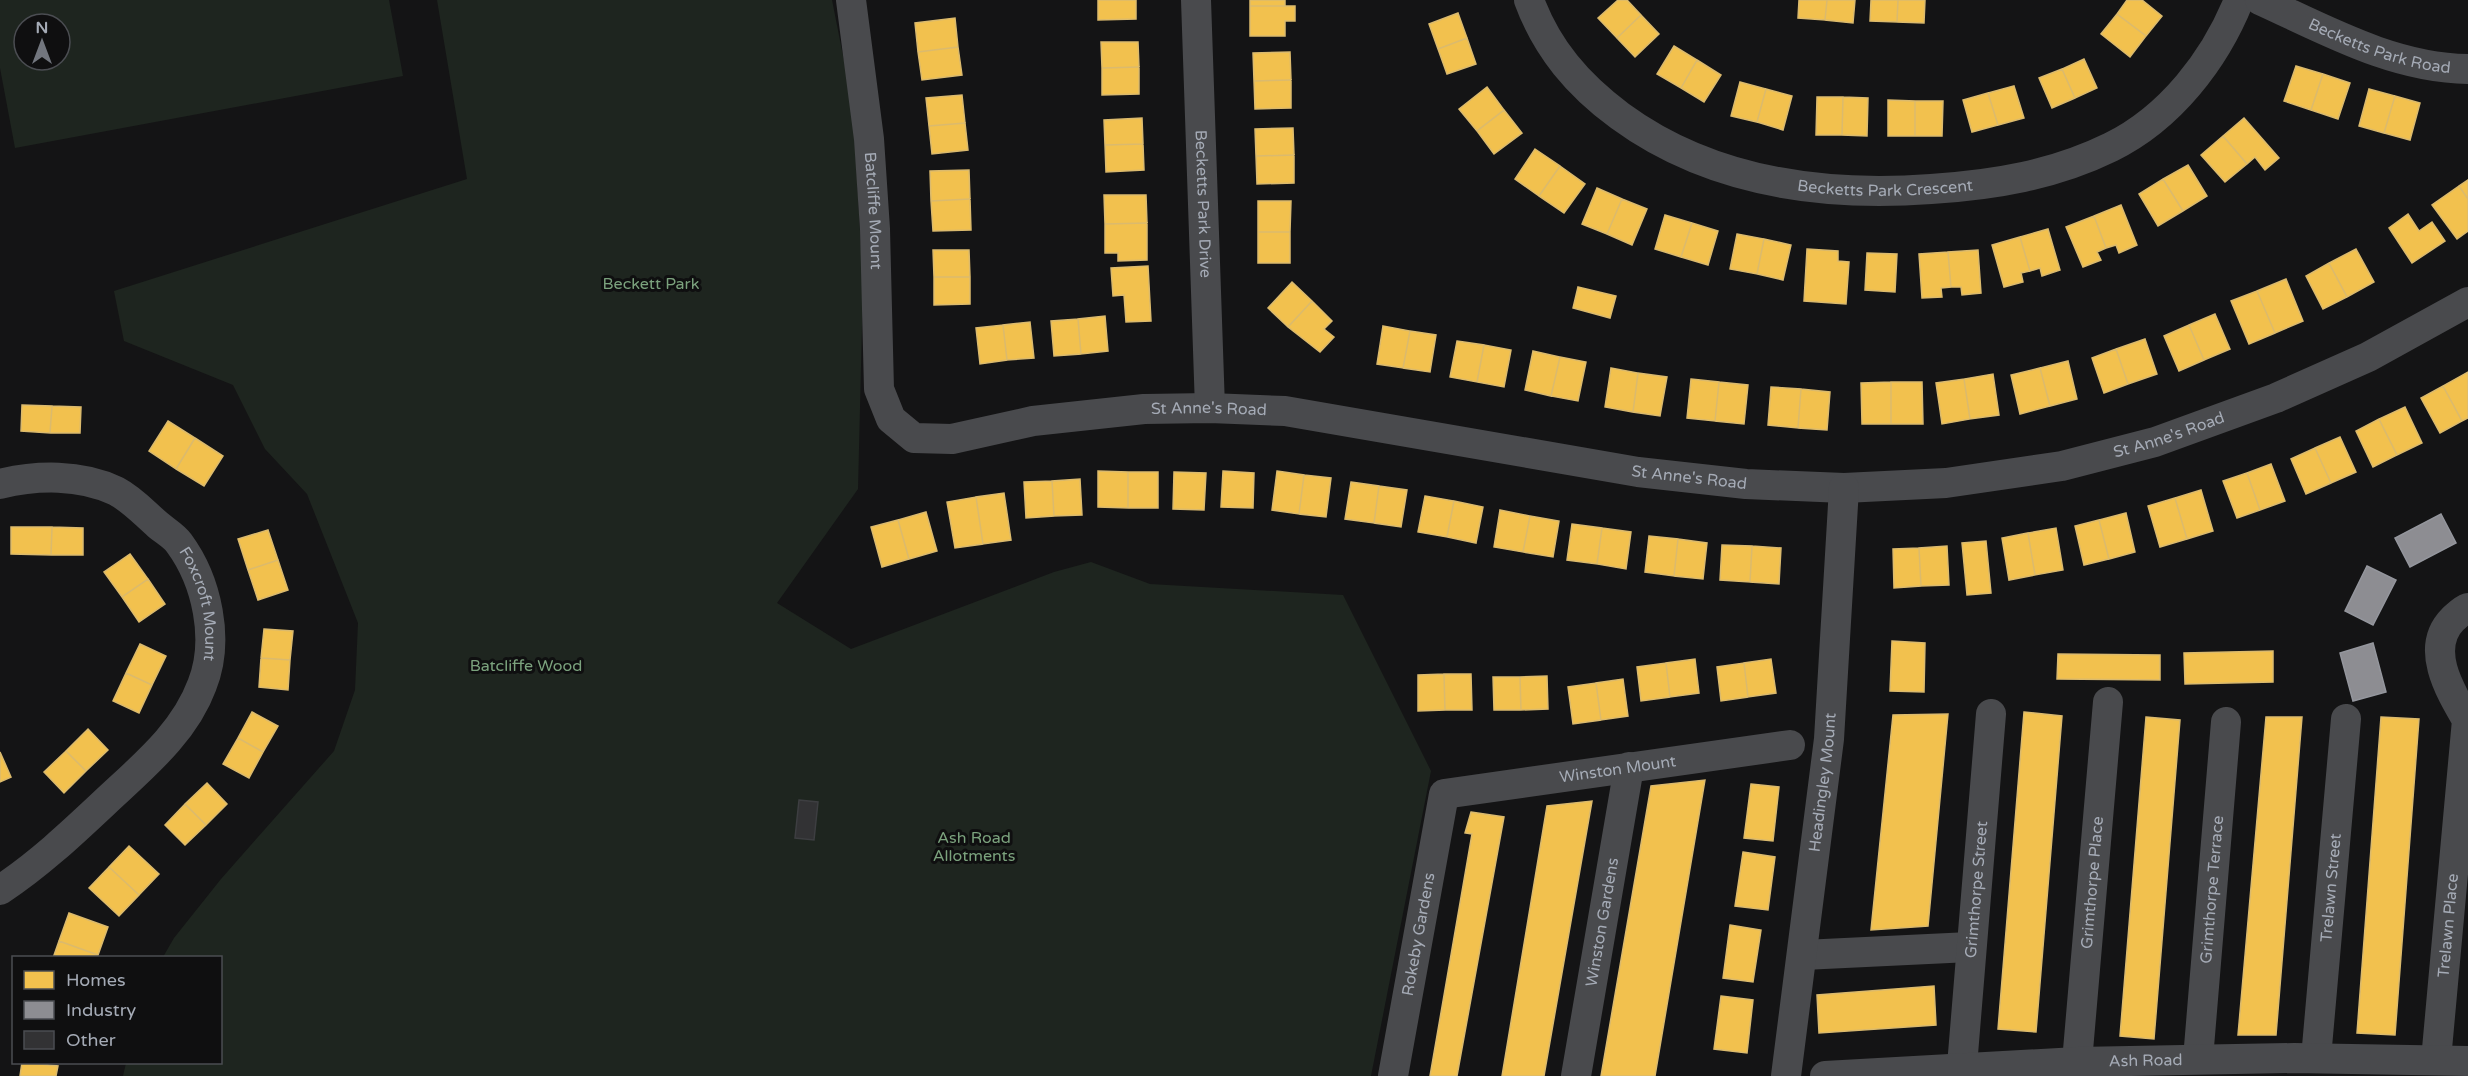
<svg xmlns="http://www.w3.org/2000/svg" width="2468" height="1076" font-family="'Varela Round',sans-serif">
  <rect width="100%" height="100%" fill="#141415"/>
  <path fill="#1e251f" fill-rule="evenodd" d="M0,0h389l14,76 -388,72 -15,-80zM24,24h36v36h-36z
    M437,0h395l21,106 10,179 -5,204 -81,114 74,46 203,-77 37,-10 59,22 193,11 88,176 -60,305h-1248l3,-13 94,-1v-104l-57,-1 11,-19 47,-59 113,-128 21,-61 3,-67 -51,-129 -42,-45 -32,-64 -109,-44 -10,-50 353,-112z"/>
  <path fill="#f2c14e" stroke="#dbba6d" stroke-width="1.5" d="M1098,0h38v19l-38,1z
    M1250,0h35v6h-35z
    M1618,0h9l14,15 -24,23 -19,-20z
    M1799,0h28l-2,20 -27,-2z
    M1827,0h28l-2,23 -28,-3z
    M1871,0h27l-1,22 -27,-1z
    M1898,0h27l-1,23 -27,-1z
    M2127,0h15l20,16 -16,20 -29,-22z
    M1250,6h45v15h-10v15h-35z
    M1458,13l9,25 -29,11 -9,-25z
    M2117,14l29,22 -16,21 -29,-23z
    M1641,15l18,19 -24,23 -18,-19z
    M955,18l3,29 -40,5 -3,-29z
    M1467,38l9,26 -29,10 -9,-25z
    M1101,42h37l1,25 -37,1z
    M1674,46l23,14 -16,28 -24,-14z
    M958,47l4,28 -40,5 -4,-28z
    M1290,52l1,28 -37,1 -1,-28z
    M2084,59l13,29 -22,10 -13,-29z
    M1697,60l24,15 -17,27 -23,-14z
    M2296,66l27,8 -12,36 -27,-9z
    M1139,67v27l-37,1v-27z
    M2062,69l13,29 -23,10 -13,-30z
    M2323,74l27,9 -12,36 -27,-9z
    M1291,80v28l-36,1 -1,-28z
    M1740,82l26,7 -9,33 -26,-6z
    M2014,86l10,32 -26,7 -10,-32z
    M1487,87l17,23 -27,21 -18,-22z
    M1766,89l26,7 -9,34 -26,-8z
    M2369,89l26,7 -11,37 -25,-7z
    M1988,93l10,32 -26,7 -9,-32z
    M962,95l3,28 -36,3 -3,-28z
    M2395,96l25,7 -10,37 -26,-7z
    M1817,97h26l-1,38h-26z
    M1843,97l25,1 -1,38 -25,-1z
    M1888,100l27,1v35h-27z
    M1915,101h28l-1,35h-27z
    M1504,110l18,23 -28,21 -17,-23z
    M1142,118l1,26 -38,1 -1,-25z
    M2244,118l35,40 -14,12 -10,-13 -8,7 -24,-28z
    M965,123l3,27 -36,4 -3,-28z
    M1293,128l1,27 -38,1 -1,-27z
    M2223,136l24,28 -22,18 -24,-27z
    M1143,144l1,26 -38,2 -1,-27z
    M1535,149l25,17 -21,30 -24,-17z
    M1294,155v28l-37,1 -1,-28z
    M2188,165l19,31 -24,15 -20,-32z
    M1560,166l25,18 -21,29 -25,-17z
    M969,170l1,29 -39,2 -1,-30z
    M2163,179l20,32 -25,15 -19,-32z
    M2468,180v19l-9,-13z
    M2459,186l9,13v32l-11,8 -25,-34z
    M1597,188l25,11 -15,35 -25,-10z
    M1104,195h42l1,28 -42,1z
    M970,199l1,31 -38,1 -2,-30z
    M1622,199l25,10 -15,36 -25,-11z
    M1258,201h33l-1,31h-32z
    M2121,205l16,40 -18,8 -3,-8 -10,3 -12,-32z
    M2408,214l11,17 13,-9 13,19 -33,22 -23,-35z
    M1665,215l27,8 -11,34 -26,-8z
    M2094,216l12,32 -9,4 4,8 -18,7 -17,-40z
    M1147,223v37l-29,1v-8h-13v-29z
    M1692,223l26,8 -10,34 -27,-8z
    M2048,229l12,41 -18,6 -2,-8 -10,3 -10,-34z
    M1258,232h32v31h-32z
    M1737,234l27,5 -7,35 -27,-5z
    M2020,237l10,34 -9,2 2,9 -19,5 -12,-42z
    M1764,239l27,6 -8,35 -26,-6z
    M1807,249l31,2v10l11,1 -3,42 -42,-3z
    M2356,249l18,33 -27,15 -18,-34z
    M933,250h36l1,27h-36z
    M1978,250l3,43 -19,2 -1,-8h-10l-3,-35z
    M1948,252l3,35 -10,1 1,9 -20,1 -3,-44z
    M1867,253l30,1 -2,38 -30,-2z
    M2329,263l18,34 -24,12 -17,-33z
    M1148,266l3,55 -25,1 -2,-27 -11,1 -2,-28z
    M934,277h36v27l-36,1z
    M2286,279l17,42 -28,12 -18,-42z
    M1292,282l20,19 -24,26 -20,-19z
    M1578,287l38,9 -6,22 -37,-10z
    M2257,291l18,42 -26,11 -18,-43z
    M1312,301l20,20 -8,8 10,8 -14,15 -32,-25z
    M2215,314l15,35 -26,11 -15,-35z
    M1105,316l3,35 -27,3 -3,-35z
    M1078,319l3,35 -27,2 -3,-35z
    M1030,322l4,36 -27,2 -4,-35z
    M1003,325l4,35 -27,4 -4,-36z
    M2189,325l15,35 -25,11 -15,-35z
    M1383,326l27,5 -7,37 -26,-4z
    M1410,331l26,4 -6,37 -27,-4z
    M2145,339l12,35 -29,10 -12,-35z
    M1457,341l27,4 -7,37 -27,-5z
    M1484,345l27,5 -7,37 -27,-5z
    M2116,349l12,35 -24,9 -12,-35z
    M1533,351l27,6 -9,39 -26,-6z
    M1560,357l26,5 -8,39 -27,-5z
    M2068,361l9,38 -27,7 -10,-38z
    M1611,368l27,5 -5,39 -28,-5z
    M2040,368l10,38 -30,8 -9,-39z
    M2468,372v46l-6,3 -19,-35z
    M1638,373l29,4 -7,39 -27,-4z
    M1993,374l6,41 -29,4 -6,-40z
    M1691,379l28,3 -4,39 -28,-3z
    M1964,379l6,40 -28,5 -6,-41z
    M1719,382l29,3 -4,39 -29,-3z
    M1891,382h31l1,42h-32z
    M1891,382v42h-29l-1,-41z
    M2443,386l19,35 -22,12 -19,-35z
    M1771,387l30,2 -3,39 -30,-3z
    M1801,389l29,3 -3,38 -29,-2z
    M22,405l30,1 -2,27 -29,-2z
    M52,406l29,1 -1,26h-30z
    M2405,407l17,36 -25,12 -18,-36z
    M2379,419l18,36 -24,12 -17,-36z
    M168,421l27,17 -19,31 -27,-18z
    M2340,437l16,35 -25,11 -16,-35z
    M195,438l28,18 -19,30 -28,-17z
    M2315,448l16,35 -25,11 -15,-35z
    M2271,464l14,37 -25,9 -13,-37z
    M1098,471l30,1v36l-30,-1z
    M1223,471l31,2 -1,35 -32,-1z
    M1277,471l27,4 -5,39 -27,-4z
    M1128,472h30v36h-30z
    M1174,472l32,1 -2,37 -31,-1z
    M2247,473l13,37 -23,8 -14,-37z
    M1304,475l27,3 -5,39 -27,-3z
    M1080,479l2,36 -28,1 -2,-35z
    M1052,481l2,35 -28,2 -2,-36z
    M1351,482l28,4 -5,37 -29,-4z
    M1379,486l28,4 -6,37 -27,-4z
    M2201,490l12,41 -26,8 -12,-41z
    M1004,493l7,47 -28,4 -7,-47z
    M1425,496l29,5 -7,36 -29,-5z
    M976,497l7,47 -28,4 -8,-46z
    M2175,498l12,41 -27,8 -12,-41z
    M1454,501l29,6 -7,36 -29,-6z
    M1500,510l30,6 -7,36 -29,-5z
    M926,512l11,39 -28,8 -11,-39z
    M2126,513l9,39 -26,7 -10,-39z
    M1530,516l29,5 -6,36 -30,-5z
    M898,520l11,39 -27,8 -11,-40z
    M2099,520l10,39 -25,6 -9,-39z
    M1572,524l30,4 -5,36 -30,-4z
    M11,527h41l-1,28 -40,-1z
    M52,527l31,1v27h-32z
    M1602,528l29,4 -5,37 -29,-5z
    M2056,528l7,42 -28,5 -7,-42z
    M268,530l10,30 -30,10 -10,-31z
    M2028,533l7,42 -26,5 -7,-42z
    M1649,536l29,3 -4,37 -29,-4z
    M1678,539l29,4 -4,36 -29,-3z
    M1986,541l5,52 -24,2 -5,-52z
    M1722,545l30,1 -2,36 -30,-2z
    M1752,546l29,2 -2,36 -29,-2z
    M1947,546l2,39 -28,1 -2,-38z
    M1919,548l2,38 -27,2 -1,-39z
    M130,554l18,25 -26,18 -18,-25z
    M278,560l10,30 -30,10 -10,-30z
    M148,579l17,25 -26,18 -17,-25z
    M264,629l29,2 -3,29 -29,-2z
    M1892,641l33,2 -1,49 -34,-1z
    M140,644l26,12 -14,29 -26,-12z
    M2273,651v31l-88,2 -1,-31z
    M2058,654l102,1v25l-103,-1z
    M261,658l29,2 -2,30 -29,-3z
    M1695,659l4,34 -29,4 -4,-34z
    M1771,659l5,34 -28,4 -4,-34z
    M1666,663l4,34 -29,4 -4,-34z
    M1744,663l4,34 -27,4 -4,-34z
    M126,673l26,12 -13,28 -26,-12z
    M1444,674l1,36 -27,1v-36z
    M1444,674h27l1,36h-27z
    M1547,676l1,33 -27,1 -1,-33z
    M1493,677h27l1,33h-27z
    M1623,679l5,37 -27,4 -5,-37z
    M1596,683l5,37 -28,4 -5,-37z
    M252,712l26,14 -15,26 -25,-14z
    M2024,712l38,4 -26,316 -38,-3z
    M1948,714l-20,212 -57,4 22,-215z
    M2146,717l34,3 -26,319 -34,-3z
    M2266,717h36l-26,318h-38z
    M2381,717l38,2 -24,316 -38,-2z
    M88,729l20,21 -22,21 -20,-20z
    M238,738l25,14 -14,26 -26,-14z
    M66,751l20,20 -22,22 -20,-21z
    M0,752l11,25 -11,5z
    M1705,780l-50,296h-54l50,-290z
    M207,783l20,21 -21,21 -21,-21z
    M1751,784l28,3 -6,54 -29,-3z
    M1592,801l-48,275h-42l45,-270z
    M185,804l21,21 -21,20 -20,-20z
    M1471,812l33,5 -47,259h-27l42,-242 -7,-1z
    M129,846l30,28 -20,21 -30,-28z
    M1743,852l32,5 -7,53 -33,-4z
    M109,867l30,28 -20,21 -30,-28z
    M69,913l39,14 -10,28 -39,-14z
    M1730,925l31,5 -8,52 -30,-4z
    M59,941l39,14 -1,3h-44z
    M1934,986l2,39 -117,8 -2,-38z
    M1721,996l32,4 -6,53 -33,-4z
    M22,1062l36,4 -2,10h-36z"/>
  <path fill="#8d8d92" stroke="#94969d" stroke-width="1.5" d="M2441,514l15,29 -46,24 -15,-29z
    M2367,566l29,14 -23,45 -28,-14z
    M2373,643l13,49 -33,9 -13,-48z"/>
  <path fill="#323234" stroke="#3d3e41" stroke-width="1.5" d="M799,800l19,2 -4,38 -19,-2z"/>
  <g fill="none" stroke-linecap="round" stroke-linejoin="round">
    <g stroke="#494a4d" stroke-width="30">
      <path id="s1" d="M851,0l18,139 6,90 4,160 12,30 23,19 38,1 81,-18 111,-12 66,-1 75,3 353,61 108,12 98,4 102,-5 116,-17 93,-24 121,-44 92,-41 100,-55"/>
      <path id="s2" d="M1196,0l14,408"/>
      <path id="s3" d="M1529,0c18,49 49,85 91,116 90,66 201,81 311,73 63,-4 123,-14 180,-42 59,-29 104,-87 128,-147"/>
      <path id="s4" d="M2260,0c66,30 133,68 208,69"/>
      <path id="s5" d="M0,484c37,-9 80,-10 116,7 17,9 28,22 42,34 7,6 16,11 21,18 28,38 41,97 23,142 -18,49 -61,83 -98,118 -33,31 -66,62 -104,87"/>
      <path d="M1803,955l167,-8"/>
      <path id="s6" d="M2316,1058l30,-339"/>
      <path id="s7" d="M2198,1059l28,-337"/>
      <path id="s8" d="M2436,1060l31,-340c-17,-29 -43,-72 -14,-101 5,-4 9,-9 15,-11"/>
      <path id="s9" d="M2077,1062l31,-360"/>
      <path id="s10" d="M1962,1066l29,-352"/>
      <path id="s11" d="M1393,1076l51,-282 346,-49"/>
      <path id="s12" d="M1576,1076l53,-309"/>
      <path id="s13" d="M1786,1076l43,-337 15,-251"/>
      <path id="s14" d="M1825,1076l252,-14 217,-4 174,3"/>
    </g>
  </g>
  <g text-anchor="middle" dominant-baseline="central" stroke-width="6" stroke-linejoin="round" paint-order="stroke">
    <g font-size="16" fill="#a5abb6" stroke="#0f0f10">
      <text stroke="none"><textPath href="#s4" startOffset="129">Becketts Park Road</textPath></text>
      <text stroke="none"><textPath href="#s3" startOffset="430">Becketts Park Crescent</textPath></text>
      <text stroke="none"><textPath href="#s2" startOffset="204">Becketts Park Drive</textPath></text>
      <text stroke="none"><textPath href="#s1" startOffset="212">Batcliffe Mount</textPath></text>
      <text stroke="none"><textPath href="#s1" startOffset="750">St Anne's Road</textPath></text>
      <text stroke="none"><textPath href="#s1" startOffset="1722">St Anne's Road</textPath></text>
      <text stroke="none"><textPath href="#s1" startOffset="1236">St Anne's Road</textPath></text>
      <text stroke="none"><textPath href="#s5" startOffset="266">Foxcroft Mount</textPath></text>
      <text stroke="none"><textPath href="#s11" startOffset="462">Winston Mount</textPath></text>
      <text stroke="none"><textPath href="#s13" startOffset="296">Headingley Mount</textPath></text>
      <text stroke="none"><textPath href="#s9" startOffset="180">Grimthorpe Place</textPath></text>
      <text stroke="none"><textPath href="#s6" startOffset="171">Trelawn Street</textPath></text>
      <text stroke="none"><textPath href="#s10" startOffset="177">Grimthorpe Street</textPath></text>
      <text stroke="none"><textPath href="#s7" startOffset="170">Grimthorpe Terrace</textPath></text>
      <text stroke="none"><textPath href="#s12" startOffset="156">Winston Gardens</textPath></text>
      <text stroke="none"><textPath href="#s8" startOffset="135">Trelawn Place</textPath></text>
      <text stroke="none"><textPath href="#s11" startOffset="144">Rokeby Gardens</textPath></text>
      <text stroke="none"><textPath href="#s14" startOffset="321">Ash Road</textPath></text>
    </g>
    <g font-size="16" fill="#7ba27d" stroke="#0f0f10">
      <text x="651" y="284">Beckett Park</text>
      <text x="526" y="666">Batcliffe Wood</text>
      <text x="974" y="838">Ash Road<tspan x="974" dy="18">Allotments</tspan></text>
    </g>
  </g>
  <rect x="12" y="956" width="210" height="108" fill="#0f0f10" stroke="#4b4d52" stroke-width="1.5"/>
  <rect x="24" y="971" width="30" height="18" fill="#f2c14e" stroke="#4b4d52" stroke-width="1.5"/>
  <text x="66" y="986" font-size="18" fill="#a5abb6">Homes</text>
  <rect x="24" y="1001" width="30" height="18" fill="#8d8d92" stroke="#4b4d52" stroke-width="1.5"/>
  <text x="66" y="1016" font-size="18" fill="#a5abb6">Industry</text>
  <rect x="24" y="1031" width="30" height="18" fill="#323234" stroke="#4b4d52" stroke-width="1.5"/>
  <text x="66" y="1046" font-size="18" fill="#a5abb6">Other</text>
  <g transform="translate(42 42)"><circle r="28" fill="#0f0f10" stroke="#4b4d52" stroke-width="1.5"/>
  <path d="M0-4.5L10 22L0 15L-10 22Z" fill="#72767e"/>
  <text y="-9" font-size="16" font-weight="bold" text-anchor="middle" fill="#a5abb6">N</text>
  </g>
</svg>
